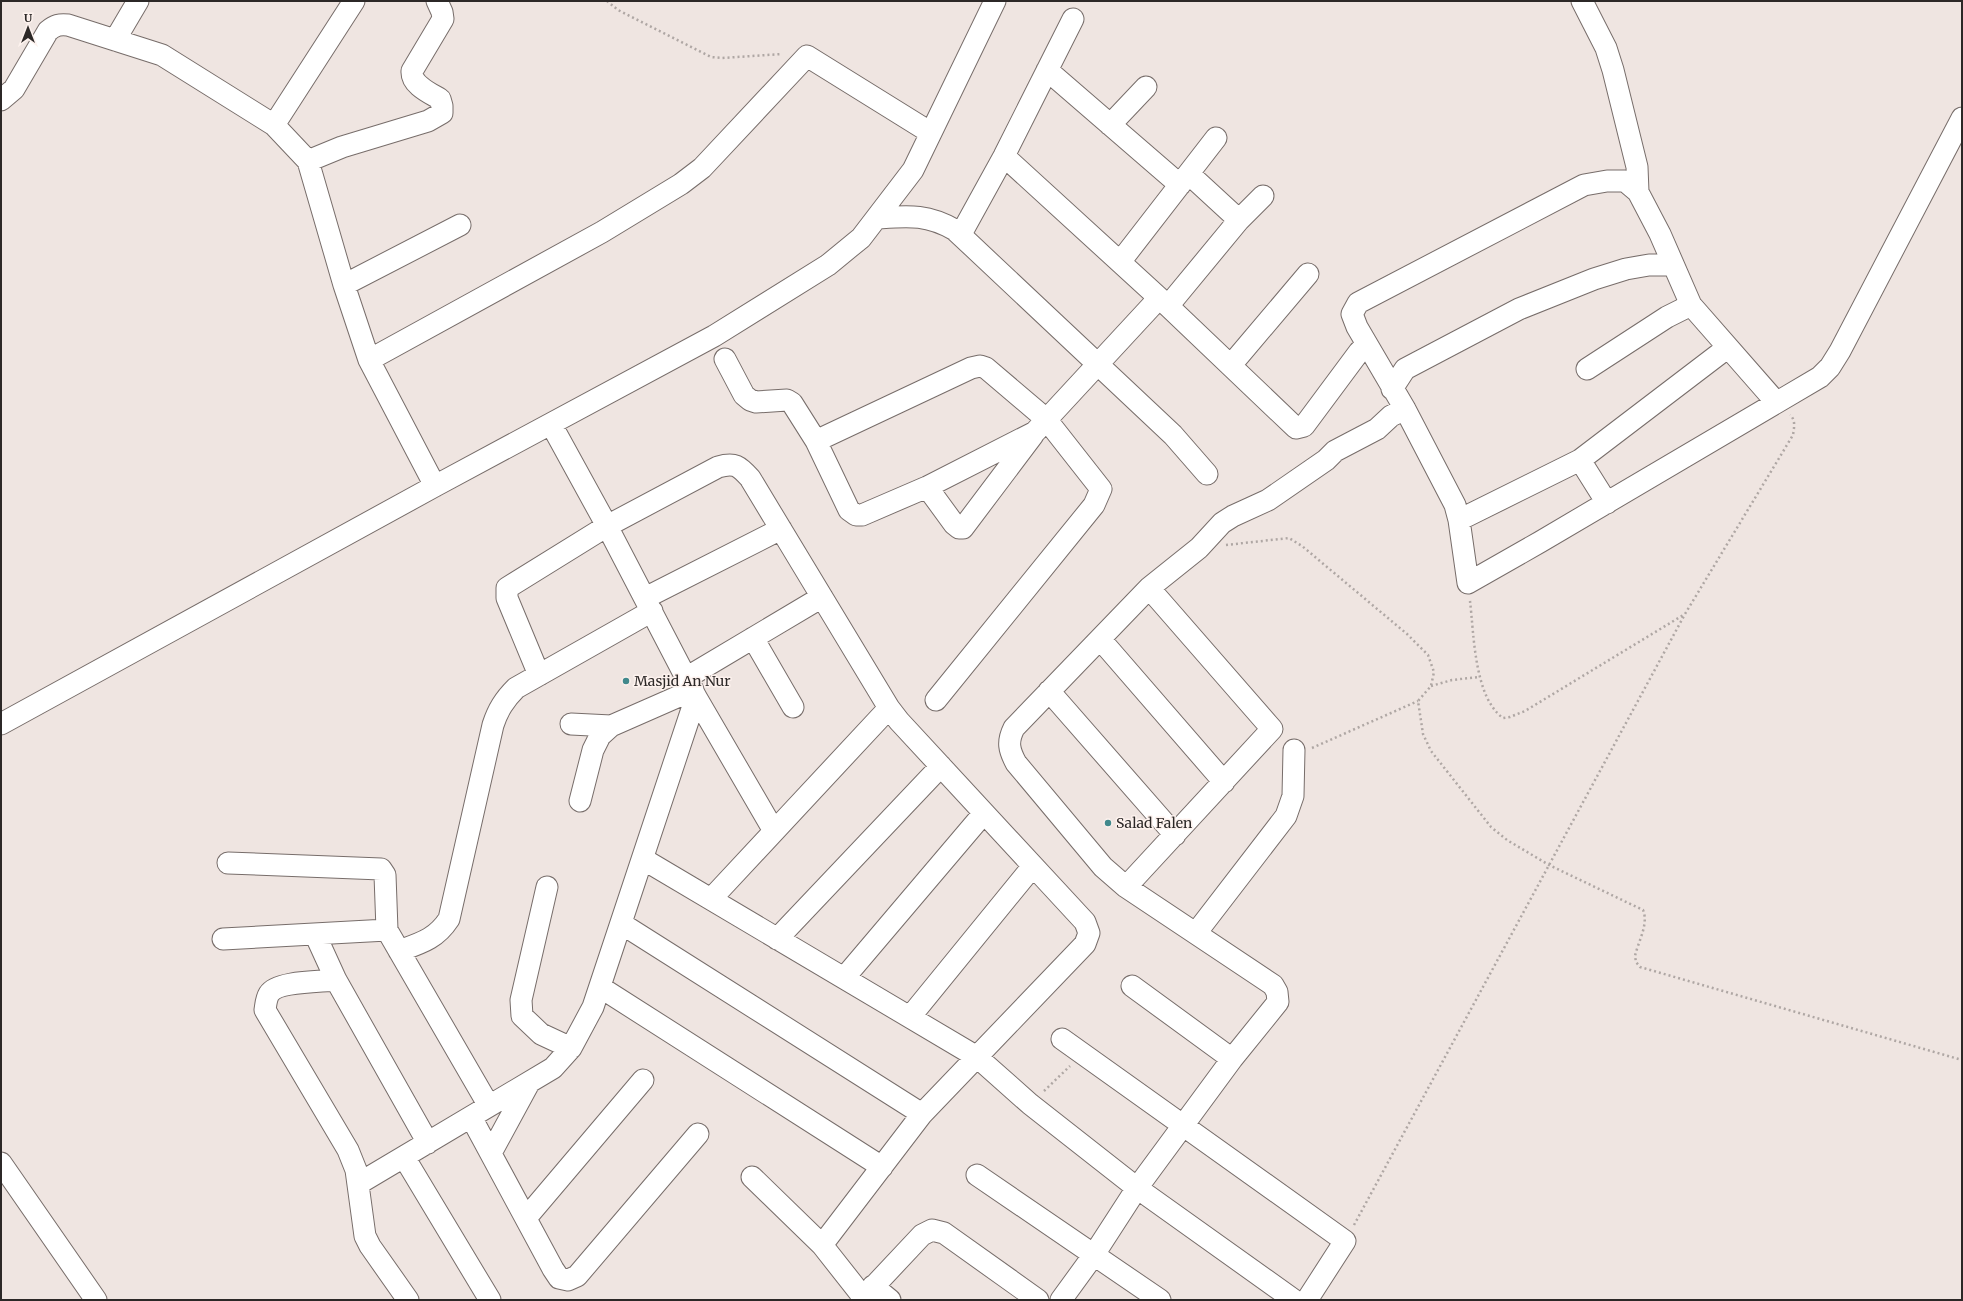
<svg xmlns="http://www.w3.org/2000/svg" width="1963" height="1301" font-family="Merriweather,serif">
  <rect width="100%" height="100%" fill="#efe5e1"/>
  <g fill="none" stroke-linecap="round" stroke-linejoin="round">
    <defs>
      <path id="minor" d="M1582,1l24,47 7,22 24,97 1,25
        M115,40l23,-39
        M1047,70l133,115
        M1,100l13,-11 34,-58c7,-6 12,-7 20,-6l94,30 112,70 34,36 36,124 25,75 66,126
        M274,125l80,-124
        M1110,125l36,-38
        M1004,156l164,150 128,122 8,-2 55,-74
        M308,161l34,-14 86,-26 14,-8v-7l-2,-7c-10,-6 -29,-14 -28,-28l31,-52 -1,-7 -5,-11
        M1189,174l50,46
        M878,218c31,-2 49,-4 77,12l218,205 34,39
        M961,234l43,-78 69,-137
        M1120,262l96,-124
        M344,285l116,-60
        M1168,306l71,-86 24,-24
        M725,359l19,36 6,5 6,2 31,-2 5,3 24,38 33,69 7,5h6l65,-28 108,-55 124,-134
        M369,360l233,-128 79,-48 21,-16 105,-112 124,77
        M1231,365l77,-91
        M1587,369l80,-52 24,-12
        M1392,389l13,-20 114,-60 75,-30 32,-10 23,-4h23
        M1776,402l-85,-97 -31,-71 -22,-42 -13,-11h-18l-23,4 -226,118 -6,11 5,13 48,82 50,96 4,15 9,63 72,-41 280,-165 10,-10 10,-16 122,-233
        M551,424l56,102 89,171 78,134
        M816,441l155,-73 9,-2 6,2 60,51 55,70 -7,16 -158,195
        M1580,460l147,-112
        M927,487l27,37 5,4h4l70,-93
        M1459,520l121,-60 27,43
        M645,598l136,-69
        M753,638l40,69
        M1100,639l124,143
        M539,675l-32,-77v-10l100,-62 111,-59c17,-5 21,-1 32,11l139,230 10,13 186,201 4,11 -4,11 -163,170 -100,131
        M686,678l136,-81
        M1049,691l126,144
        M1,724l434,-238 279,-150 114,-71 33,-27 52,-68 82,-169
        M571,724l40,2
        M580,801l13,-51 7,-14 11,-10 82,-36
        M643,859l334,198 53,47 107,84 157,112
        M228,863l153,6 4,6 2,55 102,176
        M547,887l-26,113 1,16 19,18 30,14
        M1126,887l146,-158 -123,-141
        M711,899l178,-191
        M622,924l300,190
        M1196,933l90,-117 7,-20 1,-46
        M315,934l21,46 92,163
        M223,939l164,-9
        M777,939l164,-173
        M399,951c22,-8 37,-12 50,-32l44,-194c5,-15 11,-25 23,-37l136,-77
        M844,978l140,-165
        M336,980c-16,2 -59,1 -67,14 -3,5 -3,10 -4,16l83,140 8,20 9,66 5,10 38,54
        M1132,986l100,73
        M600,987l282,180
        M910,1017l123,-151
        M1062,1039l283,202 -38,59
        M471,1117l82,152 6,9 9,2 9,-4 121,-142
        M491,1153l38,-70
        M404,1157l86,143
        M1,1163l95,137
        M977,1175l183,125
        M752,1177l70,68 41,52
        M358,1184l195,-116 18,-20 22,-41 103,-310
        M526,1218l117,-138
        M873,1286l17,14
        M861,1300l61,-65 10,-5 12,3 94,67
        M1061,1300l32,-44 44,-68 95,-129 46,-57 -1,-10 -4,-7 -147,-98 -23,-20 -87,-104c-7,-13 -9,-21 -2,-35l135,-140 50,-40 23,-25 11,-7 35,-16 58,-40 9,-9 42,-22 14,-13 14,-7"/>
    </defs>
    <use href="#minor" stroke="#776d6a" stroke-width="23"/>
    <path stroke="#afa7a4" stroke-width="2.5" stroke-dasharray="2 3" stroke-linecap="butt" d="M607,1l11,9 93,47 11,1 60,-4
      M1226,545l63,-7 13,8 105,88 21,21 6,17 -3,14 -13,15 5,33 8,17 60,76 16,13 42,25 94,45c6,14 -5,32 -8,46l1,6 4,5 322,93
      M1470,601c4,33 4,96 33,117l7,-1 15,-6 160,-97
      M1431,686l21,-6 27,-3
      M1312,748l106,-47
      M1044,1091l26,-25
      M1354,1225l331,-611 108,-179c1,-7 3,-15 -3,-20"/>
    <use href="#minor" stroke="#fff" stroke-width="21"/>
  </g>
  <g fill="#41898c" stroke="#fdf2ee" stroke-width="1.5">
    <circle cx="626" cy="681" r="4"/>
    <circle cx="1108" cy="823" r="4"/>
  </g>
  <g text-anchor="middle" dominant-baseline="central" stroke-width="3" stroke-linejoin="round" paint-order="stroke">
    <g font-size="14" fill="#2c2827" stroke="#fdf2ee" text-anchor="start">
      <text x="634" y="681">Masjid An Nur</text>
      <text x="1116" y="823">Salad Falen</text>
    </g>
  </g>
  <rect width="1963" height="1301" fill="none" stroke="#2c2827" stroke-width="4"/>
  <g transform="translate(28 28)" stroke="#fdf2ee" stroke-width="3" paint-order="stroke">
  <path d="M0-3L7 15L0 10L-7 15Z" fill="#2c2827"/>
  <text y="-6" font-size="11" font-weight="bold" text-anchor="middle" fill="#2c2827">U</text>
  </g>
</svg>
